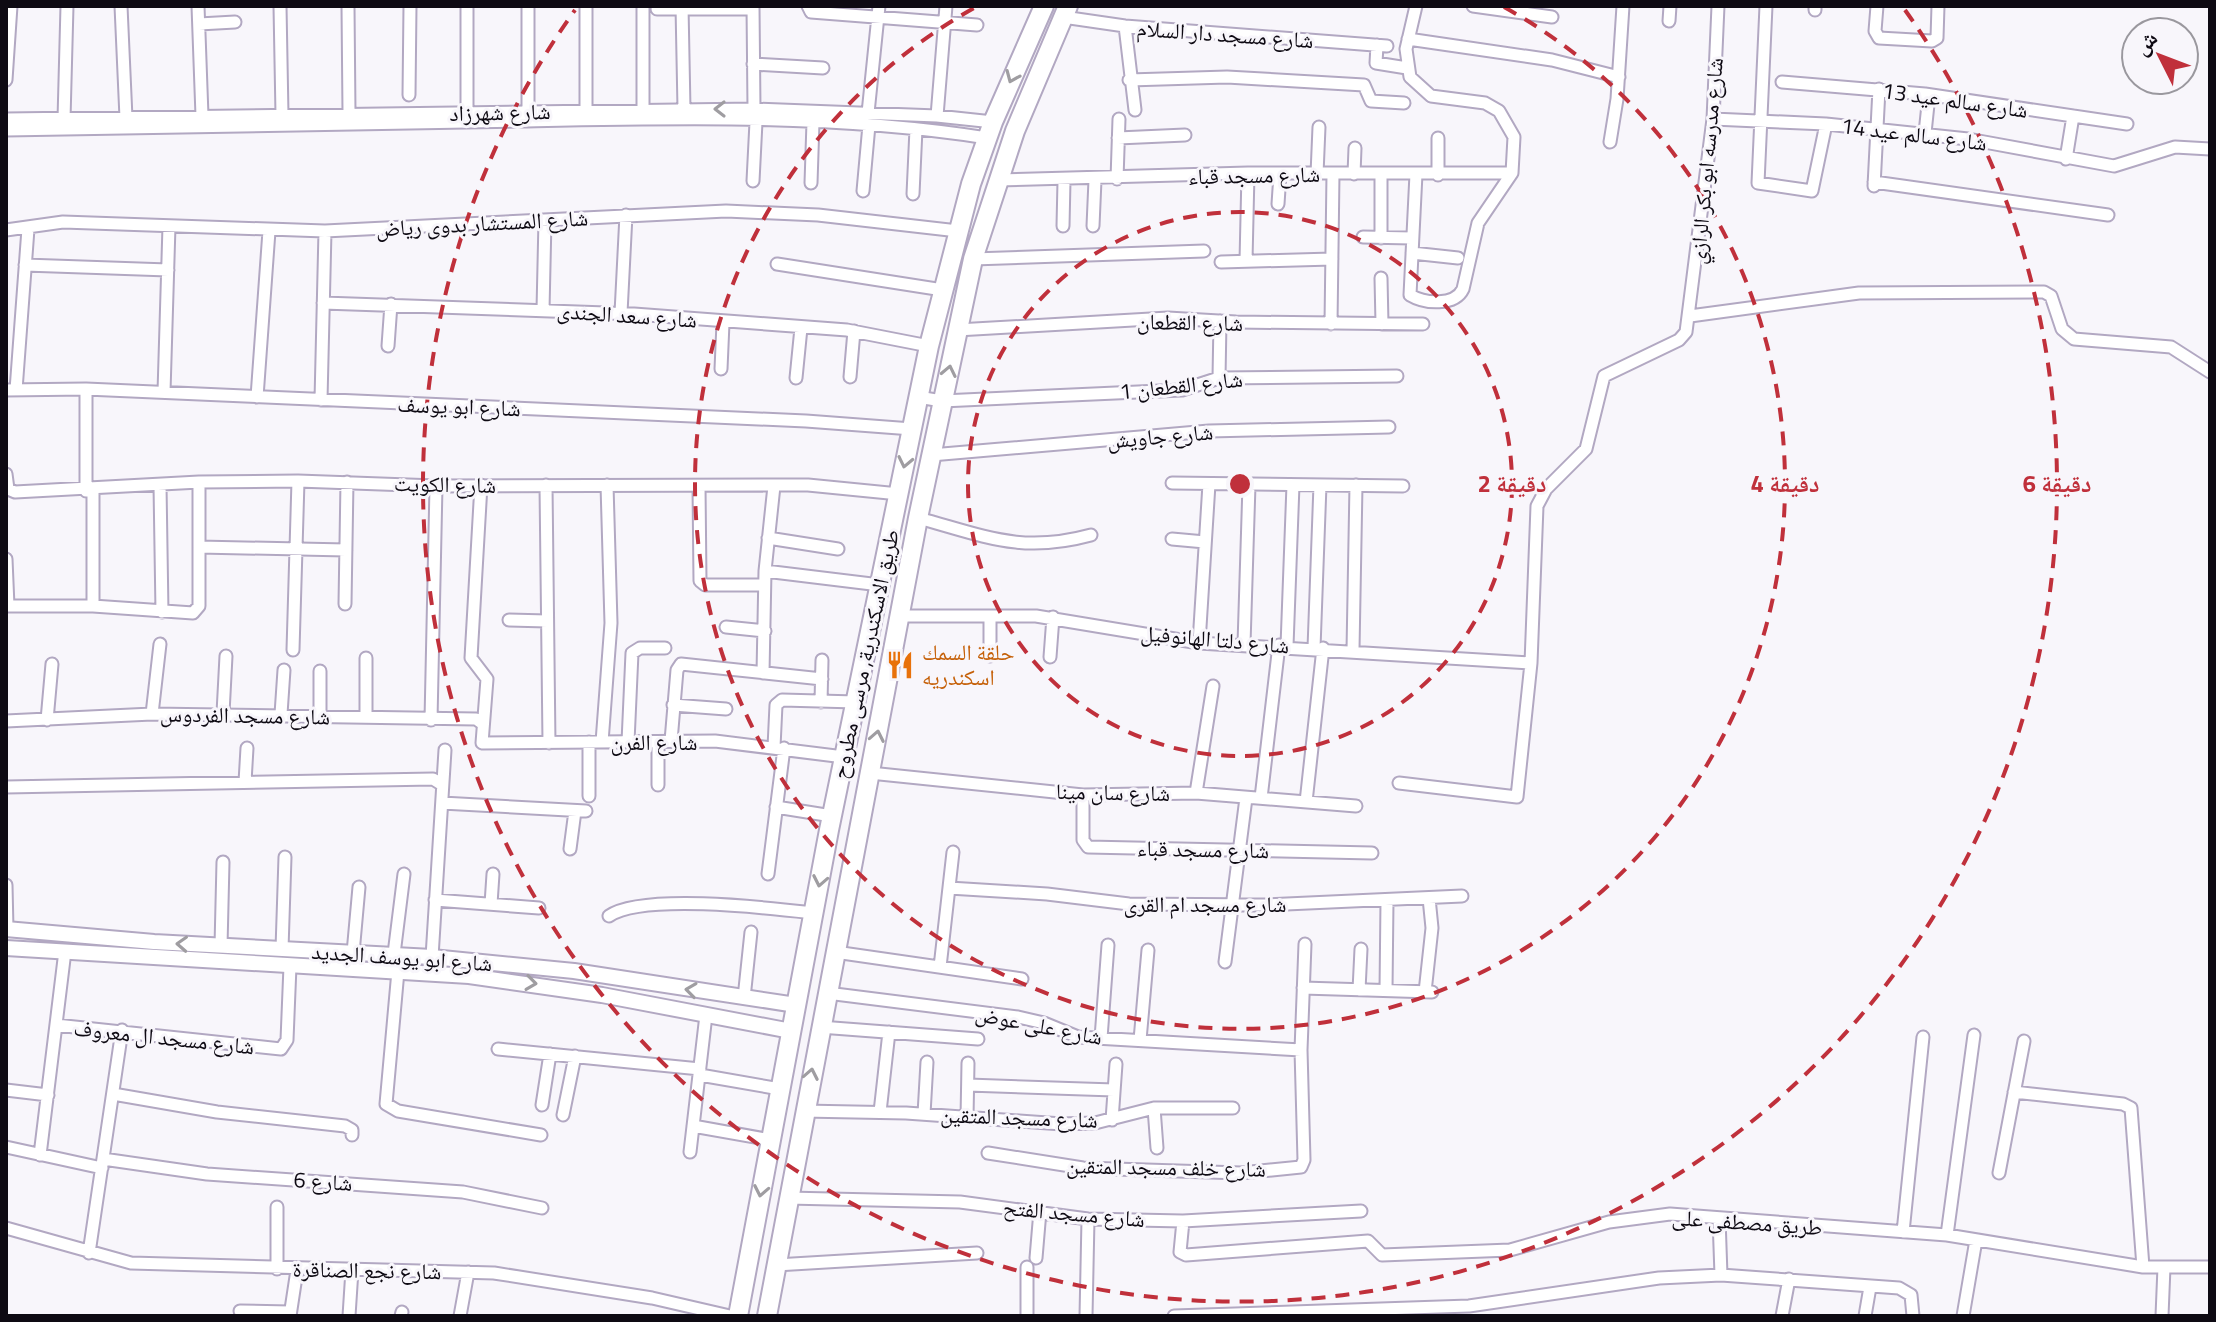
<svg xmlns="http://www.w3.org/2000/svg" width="2216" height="1322" font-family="'Titillium Web','Noto Naskh Arabic',sans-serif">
  <rect width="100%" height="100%" fill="#f8f6fb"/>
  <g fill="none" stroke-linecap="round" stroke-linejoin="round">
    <defs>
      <path id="minor" d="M121,6l5,112
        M198,6l4,110
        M280,6l2,109
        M348,6l1,107
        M467,6v106
        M528,6v105
        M643,6v104
        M682,6l2,103
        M753,6l1,103
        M808,6l3,6 166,13
        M1473,6l79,11
        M1766,6l-8,177 54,8 14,-67
        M1877,6l-2,25 4,7 53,3 5,-3 1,-32
        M657,9h96
        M1815,10v-4
        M1063,17l62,9 262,20
        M1669,21l1,-15
        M199,24l36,-2
        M1125,26l10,84
        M1408,39l144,21 67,17
        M1377,45l-1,18 31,5
        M753,64l70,4
        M6,80l5,-74
        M1129,80l98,-3 137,8 7,16 33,2
        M1782,82l143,12 202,30
        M409,95l1,-89
        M586,110v-104
        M868,113l11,-107
        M937,116l9,-110
        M6,119l748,-10 183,7 56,6
        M64,119l3,-113
        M1713,119l113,5 142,15 146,27 61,-19 35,2
        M6,130c172,-4 344,-7 515,-9 155,-3 314,-7 466,17
        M1925,133l4,-38
        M1118,138l67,-3
        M1610,142l7,-43 6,-93
        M2066,159l7,-43
        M1317,174l2,-47
        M1354,174l1,-26
        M1416,174l-6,121c15,9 45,11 53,-6l15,-66 34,-50 2,-36 -15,-26 -14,-8 -54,-7 -21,-19 -4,-28 10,-43
        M1438,175v-37
        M1117,179l2,-60
        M997,180l251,-7h264
        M753,181l3,-59
        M1874,182l234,33
        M811,183l2,-61
        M1874,186l5,-97
        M863,191l6,-66
        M913,194l3,-65
        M1278,204l2,-30
        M1063,226l1,-45
        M1093,226l2,-46
        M6,230l57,-8 262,9 401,-20 92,4 140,16
        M1363,237l49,1
        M1381,238v-64
        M1412,253l46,5
        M973,259l231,-8
        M1246,261l2,-88
        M1221,262l111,-3
        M777,264l166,26
        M25,265l143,5
        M1381,278l1,46
        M323,303l311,11 213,16 82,16
        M543,310l2,-90
        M621,313l5,-98
        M1690,316l169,-23 185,-1 7,4 11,33 12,10 97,8 39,25
        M1331,324l2,-150
        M957,330l211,-12 68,4 187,2
        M388,346l3,-42
        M721,369l2,-46
        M850,377l4,-46
        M796,378l5,-50
        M1219,378l1,-57
        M6,390l80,-1 720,32 106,8
        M16,390l12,-161
        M164,392l5,-166
        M257,397l12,-166
        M918,397l24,4 240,-11 37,-12 178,-2
        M321,400l4,-169
        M931,455l278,-24 180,-4
        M6,474l2,15 7,3 184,-10 99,-1 138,5 372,-1 91,9
        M1172,483l231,3
        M160,485l2,127
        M481,485l-10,173 16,21 -5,64 233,-2 129,16
        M546,485l3,258
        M699,486l1,95 5,4h59
        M93,490v116
        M86,491v-102
        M918,518c67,18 103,36 173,17
        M768,538l70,11
        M1172,539l33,3
        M199,547l147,3
        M6,559l2,47
        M765,571l115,14
        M345,604l2,-122
        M6,606h87l100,7 6,-7v-124
        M900,616h136l163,27 332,20
        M509,620l38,1
        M726,627l39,4
        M1199,643l10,-159
        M1244,644l5,-159
        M1287,646l6,-161
        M1314,648l6,-163
        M293,650l5,-169
        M1353,650l3,-165
        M990,656v-40
        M1050,657l3,-40
        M763,673l2,-102 9,-85
        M821,702l1,-42
        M673,705l53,4
        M223,713l3,-57
        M152,714l8,-70
        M281,714l3,-44
        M320,716v-45
        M366,717v-59
        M47,720l5,-56
        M431,720l5,-234
        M6,721l146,-7 324,5 7,5
        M671,741l6,-71 4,-6 141,15
        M602,742l9,-119 -4,-138
        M628,742l4,-89 8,-5h25
        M658,742v43
        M774,747l2,-42 6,-5 74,2
        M870,773l213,22 113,-2 160,13
        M245,782l2,-34
        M1399,783l118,14 14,-134 6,-157 9,-17 40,-40 18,-73 75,-36 7,-8 27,-213 5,-113
        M6,787l427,-8 8,5
        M1196,793l17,-107
        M1083,795v45l5,7 284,6
        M589,796v-54
        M1261,798l18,-153
        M1306,802l17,-154
        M442,803l144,8
        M776,807l56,9
        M570,849l5,-38
        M768,874l16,-126
        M6,885l1,44
        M949,888l98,6 82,10 138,1 195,-9
        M435,900l104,8
        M491,904l2,-30
        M609,916c34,-23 160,-8 205,-3
        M221,946l2,-84
        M282,949l3,-92
        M835,952l187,27
        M353,953l6,-66
        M394,954l10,-80
        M432,957l13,-207
        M1225,962l21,-164
        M940,967l13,-115
        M398,971l-12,133 12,7 143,24
        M1303,988l129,4
        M1359,990l2,-41
        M1386,990l1,-89
        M1425,992l7,-64 -3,-30
        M827,993l191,24 26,6 34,14 223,13
        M744,998l7,-66
        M56,1025l225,24 6,-9 3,-74
        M820,1027l158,12
        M1101,1038l7,-93
        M1140,1040l8,-90
        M498,1049l202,20
        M700,1075l80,14
        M968,1085l146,5
        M6,1090l42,5
        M2014,1092l109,12 8,4 12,159
        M113,1094l104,18 128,14 7,4v5
        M542,1105l8,-51
        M1154,1108l3,40
        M803,1111l103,2 156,11 33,-1 59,-15h79
        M880,1112l9,-80
        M924,1114l3,-52
        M563,1115l12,-59
        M967,1118l1,-55
        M1112,1120l4,-56
        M693,1126l78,14
        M6,1147l96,21
        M690,1152l16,-137
        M988,1153l95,15 158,5 60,-6 3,-7 -3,-110 4,-106
        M40,1155l25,-204
        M103,1159l104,15 256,18 79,16
        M1999,1173l25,-132
        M788,1198l172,4 128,17 95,2 178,-10
        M1719,1218l2,57
        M1183,1221l-3,31 6,3 182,-14 14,14 128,-5 99,-28 61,-8 277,21 196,32h67
        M6,1228l125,35 363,10 158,25 78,18
        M1903,1232l20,-195
        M1947,1235l27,-200
        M89,1253l33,-223
        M1036,1258l4,-47
        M776,1265l201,-12
        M277,1269v-62
        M240,1311l50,1
        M290,1316l7,-46
        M349,1316l3,-46
        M401,1316l1,-4
        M460,1316l8,-44
        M1027,1316v-49
        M1086,1316l2,-97
        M1174,1316l295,-10 190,-28 62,-3 178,13 12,7 2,21
        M1782,1316l7,-37
        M1865,1316l5,-29
        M1963,1316l13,-76
        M2162,1316l2,-49"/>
      <path id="tertiary" d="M6,929l148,13 278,15 142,14 222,34
        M6,948l463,28 133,19 189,36"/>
      <path id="primary" d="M738,1316l91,-486 100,-484 42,-162 22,-62 51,-116
        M767,1316l151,-798 55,-259 42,-128 53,-125"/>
    </defs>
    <use href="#minor" stroke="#b2a8c2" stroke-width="15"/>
    <use href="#tertiary" stroke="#b2a8c2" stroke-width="18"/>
    <use href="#primary" stroke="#b2a8c2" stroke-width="22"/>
    <use href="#minor" stroke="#fff" stroke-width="11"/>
    <use href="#tertiary" stroke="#fff" stroke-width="14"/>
    <use href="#primary" stroke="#fff" stroke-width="18"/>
  </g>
  <defs><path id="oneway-chevron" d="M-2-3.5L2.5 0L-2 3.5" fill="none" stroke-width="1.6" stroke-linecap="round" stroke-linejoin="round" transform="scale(2)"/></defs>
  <g stroke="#9f9da1">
    <use href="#oneway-chevron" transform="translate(1012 77) rotate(113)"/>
    <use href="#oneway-chevron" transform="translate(720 109) rotate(-180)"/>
    <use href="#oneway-chevron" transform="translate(949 371) rotate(-78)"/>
    <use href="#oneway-chevron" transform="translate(905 462) rotate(102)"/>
    <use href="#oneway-chevron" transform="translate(877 736) rotate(-79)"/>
    <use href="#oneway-chevron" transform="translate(820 881) rotate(101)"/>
    <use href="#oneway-chevron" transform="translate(182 944) rotate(-177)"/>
    <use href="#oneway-chevron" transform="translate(531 983) rotate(8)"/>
    <use href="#oneway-chevron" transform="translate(691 990) rotate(-172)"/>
    <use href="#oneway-chevron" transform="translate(811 1074) rotate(-79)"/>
    <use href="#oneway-chevron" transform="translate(761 1191) rotate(101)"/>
  </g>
  <g fill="none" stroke="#c0303b" stroke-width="4" stroke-dasharray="14 10">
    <circle cx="1240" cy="484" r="272"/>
    <path d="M1504 7A545 545 0 1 1 976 7"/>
    <path d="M1905 10A817 817 0 1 1 575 10"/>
  </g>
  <defs>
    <symbol id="restaurant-bare" viewBox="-9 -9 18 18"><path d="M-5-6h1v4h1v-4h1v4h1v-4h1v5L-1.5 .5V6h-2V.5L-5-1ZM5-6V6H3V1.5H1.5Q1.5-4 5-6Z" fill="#e8710a" stroke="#f8f6fb" stroke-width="2.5" paint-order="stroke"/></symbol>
  </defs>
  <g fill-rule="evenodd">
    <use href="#restaurant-bare" x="880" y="645" width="40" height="40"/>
  </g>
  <g text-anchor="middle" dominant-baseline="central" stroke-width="6" stroke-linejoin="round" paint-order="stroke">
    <g font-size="22" fill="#0e0a13" stroke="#f8f6fb">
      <text transform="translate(1225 34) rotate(4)">شارع مسجد دار السلام</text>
      <text transform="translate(1955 100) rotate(8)">شارع سالم عيد 13</text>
      <text transform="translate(500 112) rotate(-1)">شارع شهرزاد</text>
      <text transform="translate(1914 134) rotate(7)">شارع سالم عيد 14</text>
      <text transform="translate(1706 161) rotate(-85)">شارع مدرسه ابو بكر الرازي</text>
      <text transform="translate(1254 175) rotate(-1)">شارع مسجد قباء</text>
      <text transform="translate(482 223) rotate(-3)">شارع المستشار بدوى رياض</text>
      <text transform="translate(627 315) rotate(4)">شارع سعد الجندى</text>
      <text transform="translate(1190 322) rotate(1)">شارع القطعان</text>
      <text transform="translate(1181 385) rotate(-6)">شارع القطعان 1</text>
      <text transform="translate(459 406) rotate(2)">شارع ابو يوسف</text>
      <text transform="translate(1160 436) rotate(-5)">شارع جاويش</text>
      <text transform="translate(445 484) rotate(1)">شارع الكويت</text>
      <text transform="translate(1215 639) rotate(5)">شارع دلتا الهانوفيل</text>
      <text transform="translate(865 654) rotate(-78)">طريق الاسكندرية, مرسى مطروح</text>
      <text transform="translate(245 715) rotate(1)">شارع مسجد الفردوس</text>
      <text x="654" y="742">شارع الفرن</text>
      <text transform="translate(1113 792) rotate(1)">شارع سان مينا</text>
      <text transform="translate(1203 849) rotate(1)">شارع مسجد قباء</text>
      <text x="1205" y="904">شارع مسجد ام القرى</text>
      <text transform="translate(402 957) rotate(4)">شارع ابو يوسف الجديد</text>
      <text transform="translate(1039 1025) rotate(11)">شارع على عوض</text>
      <text transform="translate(164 1037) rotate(6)">شارع مسجد ال معروف</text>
      <text transform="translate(1019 1117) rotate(2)">شارع مسجد المتقين</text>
      <text transform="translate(1166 1167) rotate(1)">شارع خلف مسجد المتقين</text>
      <text transform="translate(323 1181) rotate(4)">شارع 6</text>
      <text transform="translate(1074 1213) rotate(5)">شارع مسجد الفتح</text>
      <text transform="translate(1747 1222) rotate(4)">طريق مصطفى على</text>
      <text transform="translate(367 1270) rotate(1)">شارع نجع الصناقرة</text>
    </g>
    <g font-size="22" fill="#c56008" stroke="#f8f6fb" text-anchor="start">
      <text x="922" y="652">حلقة السمك<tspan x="922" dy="25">اسكندريه</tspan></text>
    </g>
  </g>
  <circle cx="1240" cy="484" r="12" fill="#c0303b" stroke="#f8f6fb" stroke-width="4"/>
  <g font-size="24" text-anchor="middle" font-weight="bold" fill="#c0303b" stroke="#f8f6fb" stroke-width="6" stroke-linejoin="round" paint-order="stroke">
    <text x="1512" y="492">2 دقيقة</text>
    <text x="1785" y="492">4 دقيقة</text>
    <text x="2057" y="492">6 دقيقة</text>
  </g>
  <rect width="2216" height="1322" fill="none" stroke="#0e0a13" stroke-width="16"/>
  <g transform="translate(2160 56) rotate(312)"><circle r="38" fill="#f8f6fb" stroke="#9a989e" stroke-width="2"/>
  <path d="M0-6L14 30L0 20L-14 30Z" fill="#c0303b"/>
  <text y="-12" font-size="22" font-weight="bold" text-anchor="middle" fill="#0e0a13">ش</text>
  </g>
</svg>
